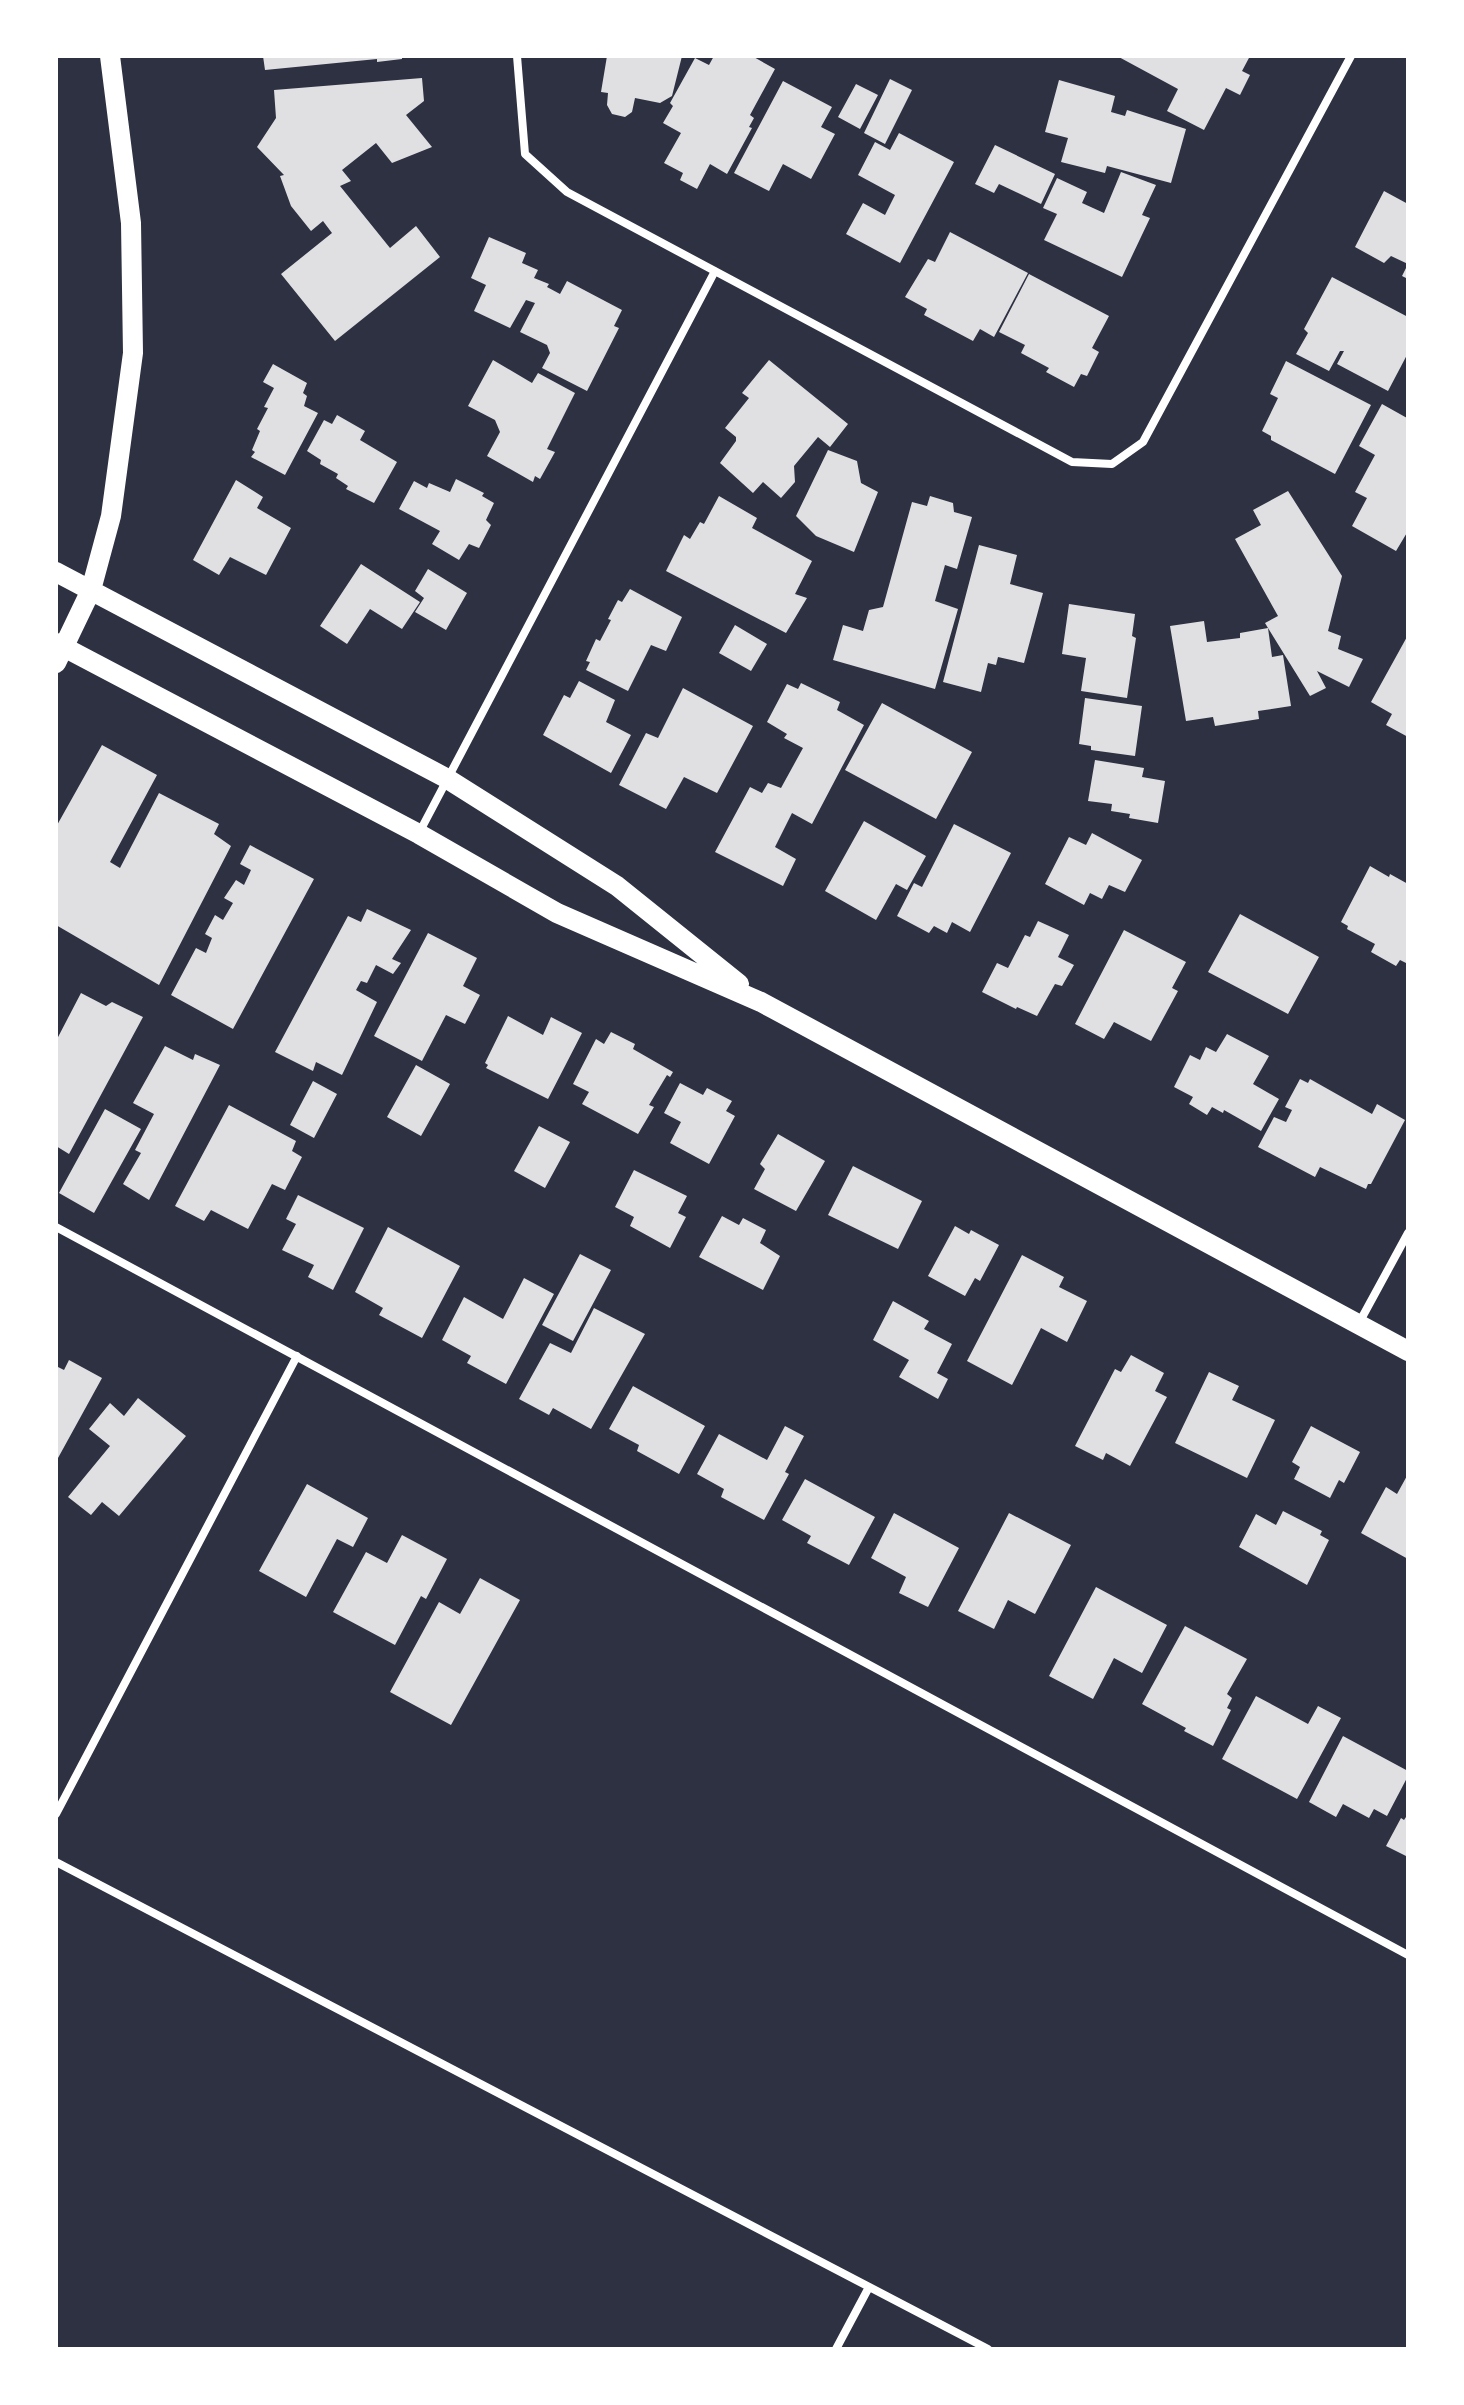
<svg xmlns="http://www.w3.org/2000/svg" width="1464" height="2405" font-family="Arial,sans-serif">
  <rect width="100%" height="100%" fill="#2d3142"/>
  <path fill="#e0e0e3" d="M263,56h139v3l-25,3v-3l-112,11z
    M607,56h75l-10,40 -12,7 -25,-5 -3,14 -7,5 -13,-3 -5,-9 1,-12 -7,-1z
    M714,56h38l23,13 -25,46 4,3 -5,9 3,1 -25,46 -17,-10 -13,25 -17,-9 3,-7 -19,-10 17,-30 -18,-10 10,-17 -3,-3 25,-45 14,7z
    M1117,56h133l-8,15 8,4 -10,20 -14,-7 -22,42 -37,-19 11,-22z
    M422,78l2,23 -18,14 26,32 -40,16 -16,-20 -34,27 9,11 -11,5 50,62 26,-22 24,31 -105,84 -54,-67 51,-41 -9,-12 -12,10 -20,-25 -11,-30 4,-1 -27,-28 19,-29 -2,-28z
    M890,79l22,11 -27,54 -21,-11z
    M1059,80l56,16 -4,16 14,4 2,-6 59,19 -15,54 -64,-17 -2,7 -44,-11 7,-24 -23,-6z
    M783,81l49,26 -11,20 14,7 -24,45 -28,-15 -14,27 -35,-18z
    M856,84l22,11 -18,34 -22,-12z
    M899,133l55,29 -54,101 -54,-29 17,-31 22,12 10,-20 -37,-20 17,-33 15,8z
    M995,145l60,29 -14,30 -42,-20 -5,9 -19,-9z
    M1121,172l35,13 -14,30 8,3 -28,59 -78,-37 13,-26 -14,-6 14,-30 30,14 -5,11 22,10z
    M1384,191l24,13v75l-6,-3 6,-12 -17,-8 -7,7 -29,-16z
    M950,232l78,41 -34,64 -14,-8 -7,12 -49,-26 3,-6 -22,-12 23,-38 7,3z
    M489,237l37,16 -4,10 16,7 -4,8 15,6 -2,3 13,7 7,-13 55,29 -8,16 5,2 -32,63 -45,-23 8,-15 -3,-8 -27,-13 15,-29 -9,-3 -16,28 -36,-17 12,-26 -15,-7z
    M1029,274l80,42 -17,32 7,4 -12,24 -6,-2 -7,13 -28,-15 3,-4 -28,-15 4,-8 -26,-13z
    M1332,277l76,40v36l-20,38 -51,-27 7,-13h-4l-11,20 -33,-17 12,-21 -4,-4z
    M493,360l39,23 6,-10 37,20 -28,56 8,3 -15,27 -5,-3 -2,6 -46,-26 13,-24 -5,-12 -27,-14z
    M769,360l79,64 -18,23 -12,-10 -24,29 1,16 -14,16 -18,-16 -10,11 -33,-30 16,-22v-4l-11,-9 24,-30 -7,-5z
    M1286,361l85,44 -36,69 -64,-34v-4l-9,-5 16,-33 -8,-4z
    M273,364l34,19 -4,10 4,3 -3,10 14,7 -33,62 -34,-18 4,-5 -3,-2 8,-19 -3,-2 11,-21 -4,-1 10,-19 -11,-6z
    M1382,404l25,14 1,113 -12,20 -44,-25 15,-28 -12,-6 20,-37 -16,-9z
    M337,415l28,16 -5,9 37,22 -23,41 -28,-14 2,-3 -12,-8 2,-4 -18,-10 1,-4 -14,-9 17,-31 8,4z
    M828,450l29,11 4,22 17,9 -24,60 -38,-16 -20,-20z
    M456,479l28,14 -2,3 12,7 -8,17 5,5 -12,23 -10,-4 -10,16 -27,-16 8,-13 -41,-22 15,-28 13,7 2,-5 21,9z
    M236,480l27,17 -6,11 34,20 -25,47 -36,-18 -11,18 -26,-15z
    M1288,491l54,85 -14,55 13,5 -3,13 25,10 -14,28 -32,-16 9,17 -16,8 -42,-68 4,29 11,-2 8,51 -33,5 1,8 -44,7 -2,-9 -27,4 -16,-95 34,-5 3,21 33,-4v-5l28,-5 -3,-5 13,-7 -43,-77 26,-14 -8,-15z
    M719,496l38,22 -5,10 60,33 -17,33 12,4 -21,35 -120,-62 18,-36 6,4 10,-17 4,2z
    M930,496l23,7 1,9 18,5 -15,52 -12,-4 -10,36 23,8 -23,80 -102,-29 10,-35 20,6 6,-21 14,-3 29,-105 15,4z
    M979,545l38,10 -7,29 33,9 -19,70 -26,-6 -2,8 -8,-2 -7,29 -38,-10z
    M361,564l59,38 -18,27 -32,-20 -23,35 -27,-18z
    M428,569l39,24 -21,37 -31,-18 9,-14 -9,-7z
    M630,589l52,28 -16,34 -15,-6 -23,46 -42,-21 4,-8 -4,-1 10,-22 4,2 11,-21 -3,-1 10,-19 4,2z
    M1069,604l66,10 -3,22 4,2 -9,60 -46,-7 5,-33 -24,-4z
    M735,625l32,19 -16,27 -32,-18z
    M1408,635v102l-22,-12 6,-11 -21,-12z
    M579,681l36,19 -9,22 25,13 -20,38 -68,-38 21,-40 6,3z
    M801,683l39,19 -3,8 27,15 -52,99 -20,-11 -17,34 21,12 -13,27 -68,-34 35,-65 12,6 6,-10 13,5 22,-40 -19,-10 3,-4 -20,-12 20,-38 11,5z
    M683,688l70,38 -36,67 -33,-16 -18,32 -47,-24 27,-52 12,5z
    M1085,698l57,8 -7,50 -44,-6v-4l-12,-2z
    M882,703l90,49 -36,67 -91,-49z
    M102,745l55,30 -47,87 10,6 39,-75 60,31 -5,10 17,12 -72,139 -103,-60v-98z
    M1095,760l49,8 -2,9 23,4 -7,42 -29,-5 1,-4 -19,-3 1,-7 -24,-3z
    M864,821l62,35 -19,34 -11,-6 -20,36 -51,-29z
    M954,824l57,29 -41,79 -18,-10 -5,11 -13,-7 -5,7 -32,-17 17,-33 8,4z
    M1092,833l50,27 -17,32 -16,-7 -7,14 -12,-6 -6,12 -39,-21 24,-47 17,8z
    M250,845l64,34 -81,150 -62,-34 25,-47 10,5 6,-15 -7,-4 10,-19 8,5 10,-17 -9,-5 12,-18 8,5 7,-15 -11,-6z
    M1370,866l19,11 1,-3 18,10v80l-8,-4 -4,6 -25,-14 4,-8 -28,-15 1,-3 -7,-4z
    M367,909l44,21 -19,29 9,4 -8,11 -17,-9 -9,18 -6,-2 -5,9 21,12 -35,73 -26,-13 -3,9 -38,-19 73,-136 13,6z
    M1240,914l79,43 -31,57 -80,-42z
    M1038,921l31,14 -11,22 16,8 -12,21 -7,-2 -18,32 -20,-9 -1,2 -34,-17 15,-29 11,5 17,-33 5,2z
    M1124,930l62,32 -14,26 6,3 -27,50 -37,-19 -10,17 -29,-15z
    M428,933l49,25 -14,28 17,9 -15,29 -19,-9 -24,46 -48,-25z
    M81,993l25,13 6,-4 31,15 -74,137 -13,-8v-105z
    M508,1016l35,19 8,-18 31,16 -34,66 -62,-31 2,-3 -3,-2z
    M611,1032l24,12 -2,5 40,23 -3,5 -3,-2 -18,30 5,2 -16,27 -56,-30 7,-12 -16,-8 23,-45 8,5z
    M1227,1034l42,22 -16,28 26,15 -18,32 -37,-21 -1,3 -11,-6 -5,8 -18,-11 4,-7 -19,-10 16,-32 10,5 6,-13 10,5z
    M165,1046l28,14 2,-6 25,11 -71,135 -26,-16 18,-31 -6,-3 19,-36 -21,-11z
    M416,1065l34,19 -29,52 -34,-19z
    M1300,1079l8,4 2,-4 62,35 5,-10 28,16 -34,64h-3l-2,5 -46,-22 -5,10 -57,-30 16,-30 12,5 6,-12 -7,-3z
    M313,1081l24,13 -23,44 -24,-13z
    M680,1083l23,12 4,-7 25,13 -6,10 9,5 -26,48 -39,-21 11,-21 -17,-9z
    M229,1105l67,36 -4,10 10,6 -17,33 -13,-6 -24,45 -37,-19 -7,11 -29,-15z
    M105,1109l36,20 -47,84 -35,-20z
    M539,1126l31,16 -25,46 -31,-17z
    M778,1134l47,27 -29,50 -42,-22 11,-20 -5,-5z
    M853,1166l69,35 -24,48 -70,-34z
    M634,1170l53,26 -9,17 8,4 -16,31 -40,-22 4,-9 -19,-10z
    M298,1195l66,33 -31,62 -25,-13 6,-12 -32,-15 14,-26 -10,-5z
    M722,1216l17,9 4,-7 23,12 -6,13 20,13 -17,34 -64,-33z
    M955,1226l14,8 2,-4 28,15 -19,36 -5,-3 -10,18 -37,-20z
    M388,1227l72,39 -38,72 -43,-23 4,-7 -28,-16z
    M580,1254l31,16 -38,71 -31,-16z
    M1022,1255l42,22 -5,10 28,14 -20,41 -26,-14 -29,57 -45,-24z
    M524,1278l30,16 -48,90 -39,-21 4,-7 -29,-16 22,-43 39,22z
    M893,1301l36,20 -5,8 28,15 -15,29 11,6 -10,20 -39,-22 10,-17 -36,-20z
    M594,1308l51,26 -54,95 -38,-21 -4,7 -30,-16 31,-56 21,10z
    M1131,1355l33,18 -9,18 12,6 -37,69 -24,-13 -3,7 -28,-14 40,-77 6,3z
    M69,1360l33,18 -44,80 -2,-1v-91l8,4z
    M1209,1372l30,14 -7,14 43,20 -28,58 -72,-35z
    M633,1386l72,40 -26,48 -42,-23 2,-6 -30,-16z
    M138,1398l48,38 -67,80 -17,-14 -11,13 -23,-18 42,-51 -21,-17 21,-26 14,13z
    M785,1426l19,10 -19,36 4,2 -25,46 -43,-23 3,-8 -27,-15 22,-40 48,26z
    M1311,1426l49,26 -16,31 -5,-3 -9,18 -36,-19 6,-12 -8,-5z
    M1408,1474v85l-47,-26 25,-46 11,7z
    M805,1479l70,38 -26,48 -42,-22 4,-7 -29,-16z
    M307,1484l61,34 -15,29 -16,-8 -31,58 -47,-26z
    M1283,1511l39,20 -2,4 9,5 -22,45 -68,-38 17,-33 20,11z
    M894,1513l65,35 -31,59 -29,-14 7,-16 -35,-19z
    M1009,1513l62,32 -36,69 -27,-14 -14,29 -36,-18z
    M402,1535l45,24 -21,40 -5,-3 -26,49 -62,-33 33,-60 21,11z
    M480,1578l40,22 -69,125 -61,-33 49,-90 21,12z
    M1096,1587l71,38 -25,48 -28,-15 -21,41 -44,-23z
    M1185,1626l62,33 -20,35 5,4 -5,10 4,2 -18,36 -29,-15 2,-3 -44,-24z
    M1256,1696l52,28 10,-18 23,12 -44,81 -75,-40z
    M1343,1736l65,35v5l-21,40 -13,-7 -5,9 -26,-14 -7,13 -27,-15z
    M1408,1814v43l-22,-11 15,-28 3,2z"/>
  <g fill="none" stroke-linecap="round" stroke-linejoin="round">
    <path stroke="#fff" stroke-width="8" d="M517,56l8,98 42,38 505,270 40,2 31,-22 208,-386
      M419,833l296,-562
      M56,1227l1352,728
      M1359,1323l49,-90
      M56,1814l241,-458
      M56,1862l932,487
      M836,2349l33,-62"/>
    <path stroke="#fff" stroke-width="20" d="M56,572l390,206 171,108 122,98
      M56,643l363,191 138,79 204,89 647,349
      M56,663l35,-73 20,-74 22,-163 -2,-130 -21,-167"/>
  </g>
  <rect width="1464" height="2405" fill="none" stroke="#ffffff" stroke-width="116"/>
</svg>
